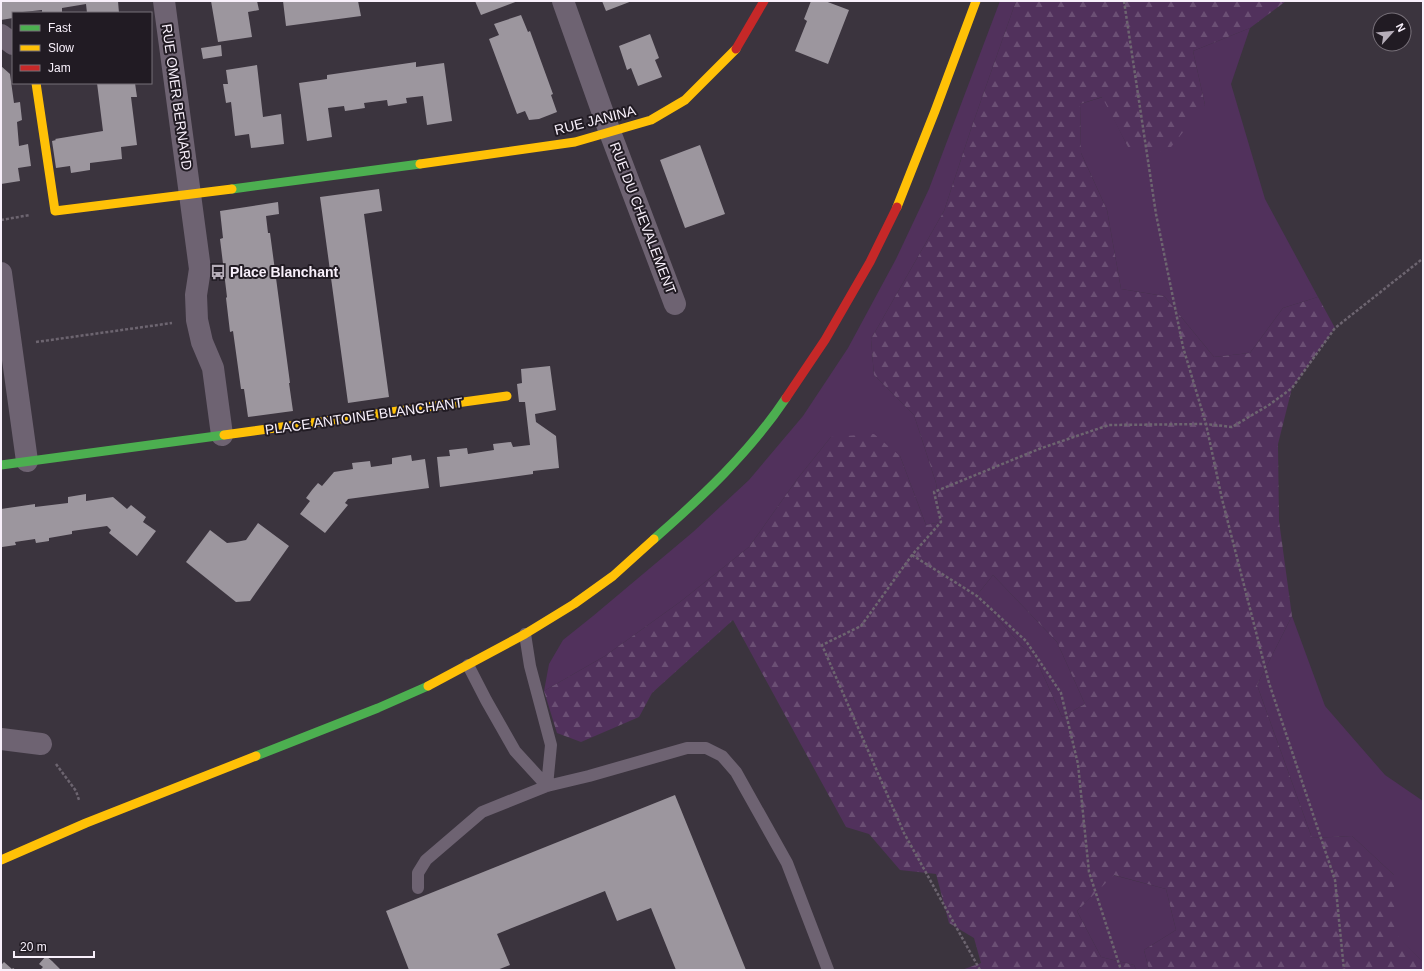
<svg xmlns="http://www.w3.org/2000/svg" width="1424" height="971" font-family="Arial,sans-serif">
  <defs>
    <pattern id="forest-firs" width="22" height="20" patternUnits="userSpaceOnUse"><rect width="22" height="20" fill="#51315c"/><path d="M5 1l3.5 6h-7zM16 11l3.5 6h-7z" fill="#6b4f74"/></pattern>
  </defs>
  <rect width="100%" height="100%" fill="#3b343e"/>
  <path fill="#51315c" d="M1000,1h16l-45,128 -27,82 -73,128 3,36 40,40 22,68 5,39 -15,3 -26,-69 -69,-19 -33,41 -49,69 -69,55 -75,54 -61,35 5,-27 14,-24 30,-24 100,-84 56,-52 54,-64 45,-68 48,-89 33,-70z
    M1250,28l-19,56 34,115 53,98 -35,11 -33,45 -36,4 -50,-61 -43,-7 -14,-79 -26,-57 -1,-49 23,-7 25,50 77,-42 -12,-54z
    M993,575l64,67 28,62 -23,13 -27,-60 -13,-11 -45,-51z
    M1292,616l33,90 60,69 38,26v161l-29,-29v-58l-42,-39 -40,2 -55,-153z
    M1113,875l53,14 10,41 -32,20 5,20h-13l-2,-5 -33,-8 -24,-46z"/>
  <path fill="url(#forest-firs)" fill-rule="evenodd" d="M1016,1h270l-36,27 -57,23 12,54 -38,47 -39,-5 -26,-50 -22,7 1,49 26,57 14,79 43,7 50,61 36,-4 33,-45 35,-11 17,31 -43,60 -14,56 1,77 13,95 -35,69 55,153 40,-2 42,39 1,58 28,29v8h-274l-5,-20 32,-20 -10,-41 -52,-14 -37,36 24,46 33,8 2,5h-174l19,-7 -7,-25 -25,-15 -13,-49 -36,-4 -31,-36 -23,-7 -113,-207 -81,73 -13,24 -58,25 -24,-9 -13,-42 61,-35 75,-54 69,-55 49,-69 33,-41 43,-3 26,22 26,69 15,-3 -5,-39 -22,-68 -40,-40 -3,-36 73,-128 27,-82zM993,575l64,67 28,62 -23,13 -27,-60 -13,-11 -45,-51z"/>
  <path fill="#9c969e" d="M1,1h117l1,12h-32l-1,-9 -24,4v4l-8,1h-12v-3l-29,3v5l-12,2z
    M211,1h46l2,9 -11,2 4,25 -34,5z
    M283,1h75l3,15 -75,10z
    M475,1h43l-37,14z
    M602,1h30l-26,10z
    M811,1h14l24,9 -21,54 -33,-13 12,-30 -3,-2z
    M521,15l7,17 2,-1 23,63 -2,1 6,17 -18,7 -10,1 -4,-9 -8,3 -28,-75 10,-4 -5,-11z
    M650,34l9,24 -4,2 7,17 -24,9 -7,-18 -4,2 -8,-24z
    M221,45l1,11 -19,3 -2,-11z
    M416,62v5l28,-4 8,58 -25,4 -4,-29 -17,2 1,5 -19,3 -1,-6 -23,3 1,5 -20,3 -1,-5 -16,2 4,29 -25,4 -8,-58 28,-4v-4z
    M257,65l6,52 18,-3 3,30 -33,4 -2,-14 -14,2 -4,-34 -5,1 -3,-19h5l-2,-14z
    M1,66l9,8 4,29 6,-1 2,18 -5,2 2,24 9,-2 3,22 -13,2 2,13 -19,3z
    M97,83h38l2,14h-6l6,48 -16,2 1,12 -32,4v7l-19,3 -1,-7 -14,2 -4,-27 4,-1 -1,-1 48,-8z
    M700,145l25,69 -40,14 -25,-68z
    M379,189l3,22 -18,3 25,183 -41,6 -28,-206z
    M278,202l1,12 -13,2 2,17h2l20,150h-1l4,28 -45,6 -4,-28h-3l-8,-58 -3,1 -4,-34 1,-1 -7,-58 3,-1 -3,-27z
    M550,366l6,44 -21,4 1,8 20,14 3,32 -26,3v3l-93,13 -3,-30 13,-1 -1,-6 18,-2 1,6 26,-4 -1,-6 18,-2 2,5 17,-2 -5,-43h-6l-2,-18 5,-1 -1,-14z
    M411,455l1,6 13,-2 4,29 -81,11 -3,4 3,2 -5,6 -18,22 -25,-19 10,-13 -4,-3 6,-8 6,-7 4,3 12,-14 19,-3 -1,-6 18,-2 1,6 21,-3v-6z
    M86,494v7l27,-4 14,12 4,-4 15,12 -3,5 13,9 -19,25 -28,-23 2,-3 -4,-4 -35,5v3l-23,4v3l-13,2 -1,-4 -20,3 1,3 -14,2 -1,-38 34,-5v3l33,-4v-6z
    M258,523l31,23 -39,55 -14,1 -50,-40 24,-32 17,13 9,-1 10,-2z
    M675,795l71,175h-70l-25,-62 -34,13 -12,-30 -108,43 13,31 -13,5h-88l-23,-59z
    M46,956l6,5 9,9h-21l3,-3 -4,-3z
    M4,962l8,7 1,-1 3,2h-15v-5z"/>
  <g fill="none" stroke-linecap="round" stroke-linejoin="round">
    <path stroke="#6d6570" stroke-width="2.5" stroke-dasharray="3 2" stroke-linecap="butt" d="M1124,1l32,213 27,133 23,77 16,75 47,184 66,197 9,90
      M1,220l29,-5
      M36,342l136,-19
      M912,555l65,41 49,45 35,52 17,71 11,108 32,98
      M56,764l20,27 3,9
      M980,970l-76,-137 -82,-188 39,-19 51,-71 29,-33 -7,-30 105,-43 70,-24 97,-1 26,3 37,-22 23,-17 43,-60 86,-68h2"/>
    <path stroke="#6e6372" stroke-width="12" d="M525,634l5,32 21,79 -4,41
      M468,665l18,35 29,51 32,35
      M418,888v-15l8,-13 56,-48 65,-26 42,-10 98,-28h19l16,8 14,16 51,91 41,107"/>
    <path stroke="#6e6372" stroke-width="22" d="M164,1l36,268 -4,26 1,25 5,22 11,26 9,67
      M563,1l42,118 70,185
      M1,35l12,9
      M1,273l26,188
      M1,739l40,5"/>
    <path stroke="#4caf50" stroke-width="9" d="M232,189l188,-25
      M1,465l223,-30
      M654,539c48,-42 96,-87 132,-141
      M256,756l122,-48 50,-22"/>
    <path stroke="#ffc107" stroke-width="9" d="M36,83l19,128 177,-22
      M420,164l155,-22 76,-22 34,-20 51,-51
      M897,207l38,-96 41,-110
      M224,435l283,-39
      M428,686l97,-52 49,-30 39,-28 41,-37
      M1,860l85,-37 170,-67"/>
    <path stroke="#c62828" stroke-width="9" d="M736,49l28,-48
      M786,398l39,-58 45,-78 27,-55"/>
  </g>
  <defs>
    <symbol id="bus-bare" viewBox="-9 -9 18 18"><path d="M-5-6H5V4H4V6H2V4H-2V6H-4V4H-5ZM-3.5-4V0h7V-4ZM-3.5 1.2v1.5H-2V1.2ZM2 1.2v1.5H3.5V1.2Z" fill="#b6aeb9" stroke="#211b23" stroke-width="2.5" paint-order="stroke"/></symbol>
  </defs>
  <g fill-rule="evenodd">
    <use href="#bus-bare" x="207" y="261" width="22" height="22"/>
  </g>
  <g text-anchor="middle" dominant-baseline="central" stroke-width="4" stroke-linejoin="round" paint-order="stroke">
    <g font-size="14" fill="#f8f0fb" stroke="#211b23">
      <text transform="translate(177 97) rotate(82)">RUE OMER BERNARD</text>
      <text transform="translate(595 120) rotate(-14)">RUE JANINA</text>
      <text transform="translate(643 218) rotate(69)">RUE DU CHEVALEMENT</text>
      <text transform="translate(364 416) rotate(-8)">PLACE ANTOINE BLANCHANT</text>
    </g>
    <g font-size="14" font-weight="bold" fill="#f8f0fb" stroke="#211b23" text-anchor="start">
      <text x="230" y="272">Place Blanchant</text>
    </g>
  </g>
  <rect width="1424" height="971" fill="none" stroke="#f8f0fb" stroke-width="4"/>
  <rect x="12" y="12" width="140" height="72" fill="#211b23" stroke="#777079"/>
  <rect x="20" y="25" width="20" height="6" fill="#4caf50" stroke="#777079"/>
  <text x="48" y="32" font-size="12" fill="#f8f0fb">Fast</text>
  <rect x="20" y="45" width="20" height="6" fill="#ffc107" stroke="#777079"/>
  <text x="48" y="52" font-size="12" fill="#f8f0fb">Slow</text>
  <rect x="20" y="65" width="20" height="6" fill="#c62828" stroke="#777079"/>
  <text x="48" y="72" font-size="12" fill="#f8f0fb">Jam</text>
  <g transform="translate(1392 32) rotate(63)"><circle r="19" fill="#211b23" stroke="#777079"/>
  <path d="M0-3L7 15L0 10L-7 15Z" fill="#b6aeb9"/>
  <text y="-6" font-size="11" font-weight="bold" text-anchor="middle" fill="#f8f0fb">N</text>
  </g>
  <path d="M14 951v6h80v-6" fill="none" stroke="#f8f0fb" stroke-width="2"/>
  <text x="20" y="951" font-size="12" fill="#f8f0fb" stroke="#211b23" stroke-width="3" paint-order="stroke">20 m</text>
</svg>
